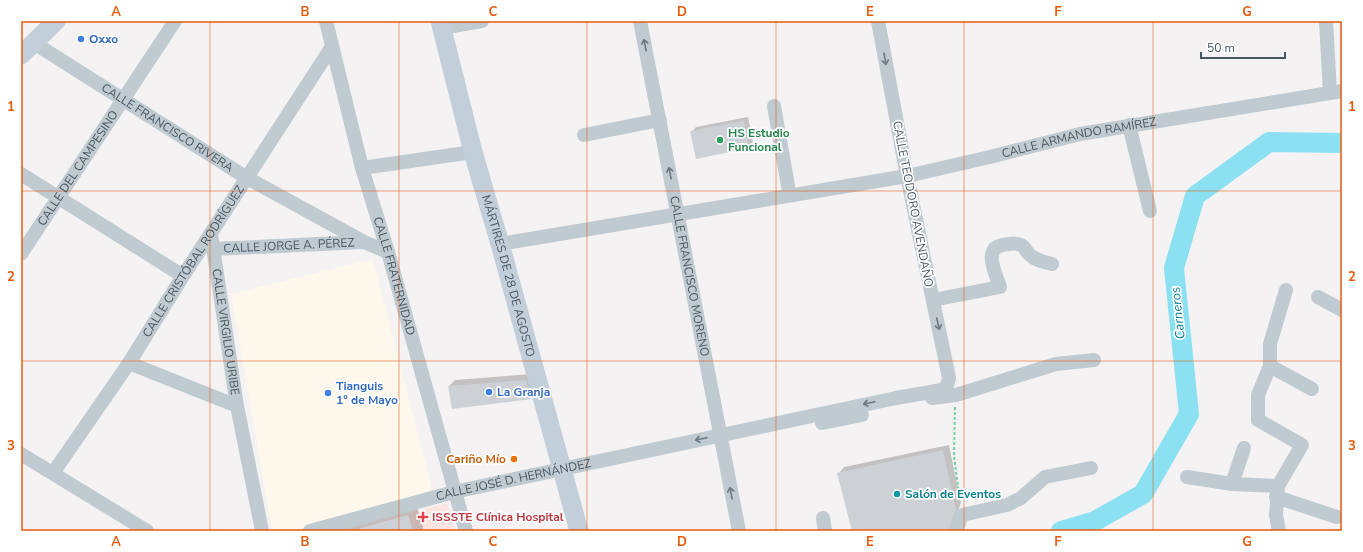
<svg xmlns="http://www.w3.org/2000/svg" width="1363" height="552" font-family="'Nunito Sans',sans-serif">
  <rect width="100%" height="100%" fill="#f4f2f2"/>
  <path fill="#fdf7ec" d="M373,259l60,234 -141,38h-20l-41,-237z"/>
  <path fill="#fce4e3" d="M447,503l8,28h-111z"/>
  <path fill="#0003" d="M748,117l5,25 -4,5 -57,-15 4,-5z
    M532,374l5,18 -6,6 -78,10 -4,-22 6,-6z
    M949,445l12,58 -7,18 2,10h-103l-15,-57 6,-7z
    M417,507l7,24h-98z"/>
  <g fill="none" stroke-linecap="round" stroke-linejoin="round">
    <path stroke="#8be1f1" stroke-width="20" d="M1061,531l34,-10 48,-27 46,-80 -15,-146 21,-72 74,-54 73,1"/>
  </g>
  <path fill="#cdd1d6" d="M744,121l5,27 -53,11 -6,-28z
    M526,380l5,19 -79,10 -4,-23z
    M943,450l13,60 -8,21h-96l-15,-58z
    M408,515l5,16h-52l-1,-3z"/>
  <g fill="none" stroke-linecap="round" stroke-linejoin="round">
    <path stroke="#75d29f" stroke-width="2" stroke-dasharray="3 2" stroke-linecap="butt" d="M955,407l-1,49 6,46"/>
    <g stroke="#bfcad1" stroke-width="14">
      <path id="s1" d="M326,21l36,147 26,84 78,279"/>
      <path id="s2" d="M640,21l99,510"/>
      <path d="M1326,21l4,72"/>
      <path d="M441,28l41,-7"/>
      <path id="s3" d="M34,43l213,135 117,64 24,10"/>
      <path d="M774,106l14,80"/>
      <path d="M1129,125l21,86"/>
      <path d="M584,135l76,-15"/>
      <path d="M362,168l111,-16"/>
      <path d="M21,174l162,102"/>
      <path id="s4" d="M211,234l26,172 25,125"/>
      <path id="s5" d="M500,244l407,-68 83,-19 90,-23 262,-43"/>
      <path id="s6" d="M214,249l149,-7"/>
      <path id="s7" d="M21,254l154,-233"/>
      <path d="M1318,297l24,13"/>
      <path d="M933,300l67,-13c-4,-13 -18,-39 3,-42 6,-1 12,-3 18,0 4,2 5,6 8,9 6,6 14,8 23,10"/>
      <path d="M129,363l108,43"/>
      <path d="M1270,366l42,23"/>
      <path d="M932,398l24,-3 100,-31 38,-4"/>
      <path d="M822,423l40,-8"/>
      <path d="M21,454l126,77"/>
      <path id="s8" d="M53,473l76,-110 54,-87 148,-228"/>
      <path d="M1187,477l45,7 46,2"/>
      <path d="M1232,484l12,-36"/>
      <path d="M1276,497l61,20"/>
      <path d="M823,518l2,13"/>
      <path id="s9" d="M310,531l144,-39 442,-94 46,-8 5,-4 2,-8 -42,-202 -29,-155"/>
      <path d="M956,531l6,-16 45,-10 14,-7 24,-21 46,-9"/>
      <path d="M1279,531l-3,-16 2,-29 24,-41 -44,-25v-25l12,-29v-22l16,-54"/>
    </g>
    <g stroke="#c2ced9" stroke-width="19">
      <path id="s10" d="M440,21l33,131 27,92 79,287"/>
      <path d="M21,55l35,-34"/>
    </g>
  </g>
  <defs><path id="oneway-shaft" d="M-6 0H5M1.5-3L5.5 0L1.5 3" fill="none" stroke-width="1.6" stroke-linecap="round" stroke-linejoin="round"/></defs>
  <g stroke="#6c7982">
    <use href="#oneway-shaft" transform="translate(645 45) rotate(-101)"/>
    <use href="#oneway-shaft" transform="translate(885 59) rotate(80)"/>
    <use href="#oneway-shaft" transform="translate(670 173) rotate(-101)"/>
    <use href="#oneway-shaft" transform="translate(938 324) rotate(78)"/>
    <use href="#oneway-shaft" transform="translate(869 403) rotate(168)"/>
    <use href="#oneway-shaft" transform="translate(701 439) rotate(168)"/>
    <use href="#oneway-shaft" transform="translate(731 493) rotate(-101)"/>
  </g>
  <path fill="none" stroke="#e8590c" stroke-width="1" stroke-opacity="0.55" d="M210,21v510M399,21v510M587,21v510M776,21v510M964,21v510M1153,21v510M21,191h1321M21,361h1321"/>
  <g fill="#3f7fe0" stroke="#fff" stroke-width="1.5">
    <circle cx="81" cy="39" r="4"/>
    <circle cx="489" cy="392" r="4"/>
    <circle cx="328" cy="393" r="4"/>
  </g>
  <circle fill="#2e9e5b" stroke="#fff" stroke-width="1.5" cx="720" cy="140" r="4"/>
  <circle fill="#e8710a" stroke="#fff" stroke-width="1.5" cx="514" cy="459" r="4"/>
  <circle fill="#0f9aa8" stroke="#fff" stroke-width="1.5" cx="897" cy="494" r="4"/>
  <path fill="#e0444e" stroke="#fff" stroke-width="1.5" d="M421 511h4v4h4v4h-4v4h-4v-4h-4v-4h4z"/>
  <g text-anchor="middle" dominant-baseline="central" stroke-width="3.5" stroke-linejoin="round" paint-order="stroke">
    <g font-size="12" font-weight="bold" fill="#366cbe" stroke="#fff" text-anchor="start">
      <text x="89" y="39">Oxxo</text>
      <text x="336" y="386">Tianguis<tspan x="336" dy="14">1° de Mayo</tspan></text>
      <text x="497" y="392">La Granja</text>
    </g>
    <g font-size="12" fill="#485660" stroke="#fff">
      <text stroke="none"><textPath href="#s3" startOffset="158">CALLE FRANCISCO RIVERA</textPath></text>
      <text stroke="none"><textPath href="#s5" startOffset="589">CALLE ARMANDO RAMÍREZ</textPath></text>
      <text stroke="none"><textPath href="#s7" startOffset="103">CALLE DEL CAMPESINO</textPath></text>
      <text transform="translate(913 204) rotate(79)">CALLE TEODORO AVENDAÑO</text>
      <text stroke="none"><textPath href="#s6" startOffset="75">CALLE JORGE A. PÉREZ</textPath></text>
      <text stroke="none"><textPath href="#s8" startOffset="254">CALLE CRISTÓBAL RODRÍGUEZ</textPath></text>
      <text stroke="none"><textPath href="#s1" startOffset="264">CALLE FRATERNIDAD</textPath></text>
      <text stroke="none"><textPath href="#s10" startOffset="264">MÁRTIRES DE 28 DE AGOSTO</textPath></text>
      <text stroke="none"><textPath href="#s2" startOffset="260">CALLE FRANCISCO MORENO</textPath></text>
      <text stroke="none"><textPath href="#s4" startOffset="99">CALLE VIRGILIO URIBE</textPath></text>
      <text stroke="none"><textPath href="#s9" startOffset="210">CALLE JOSÉ D. HERNÁNDEZ</textPath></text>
    </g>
    <g font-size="12" font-weight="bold" fill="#27864d" stroke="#fff" text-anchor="start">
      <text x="728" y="133">HS Estudio<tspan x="728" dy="14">Funcional</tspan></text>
    </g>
    <g font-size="12" font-weight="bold" fill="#c56008" stroke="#fff" text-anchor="end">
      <text x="506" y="459">Cariño Mío</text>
    </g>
    <g font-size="12" font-weight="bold" fill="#0d838f" stroke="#fff" text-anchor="start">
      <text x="905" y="494">Salón de Eventos</text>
    </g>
    <g font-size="12" font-weight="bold" fill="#be3a42" stroke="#fff" text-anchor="start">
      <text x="432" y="517">ISSSTE Clínica Hospital</text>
    </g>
    <g font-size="13" font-style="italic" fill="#087f95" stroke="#fff">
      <text transform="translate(1178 313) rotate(-96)">Carneros</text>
    </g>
  </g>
  <rect width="1363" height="552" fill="none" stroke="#ffffff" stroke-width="44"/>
  <path d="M1201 52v6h84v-6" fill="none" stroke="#485660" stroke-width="2"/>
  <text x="1207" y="52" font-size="12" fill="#485660" stroke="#ffffff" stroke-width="3" paint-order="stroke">50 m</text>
  <rect x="22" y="22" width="1319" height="508" fill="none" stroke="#e8590c" stroke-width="1.5"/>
  <g font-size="13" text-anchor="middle" font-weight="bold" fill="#e8590c">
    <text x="116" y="16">A</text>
    <text x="305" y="16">B</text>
    <text x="493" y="16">C</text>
    <text x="682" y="16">D</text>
    <text x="870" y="16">E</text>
    <text x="1058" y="16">F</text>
    <text x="1247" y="16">G</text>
    <text x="11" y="111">1</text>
    <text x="1352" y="111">1</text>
    <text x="11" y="281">2</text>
    <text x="1352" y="281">2</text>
    <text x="11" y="450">3</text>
    <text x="1352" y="450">3</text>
    <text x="116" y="546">A</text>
    <text x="305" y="546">B</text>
    <text x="493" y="546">C</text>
    <text x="682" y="546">D</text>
    <text x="870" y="546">E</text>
    <text x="1058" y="546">F</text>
    <text x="1247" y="546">G</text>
  </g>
</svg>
